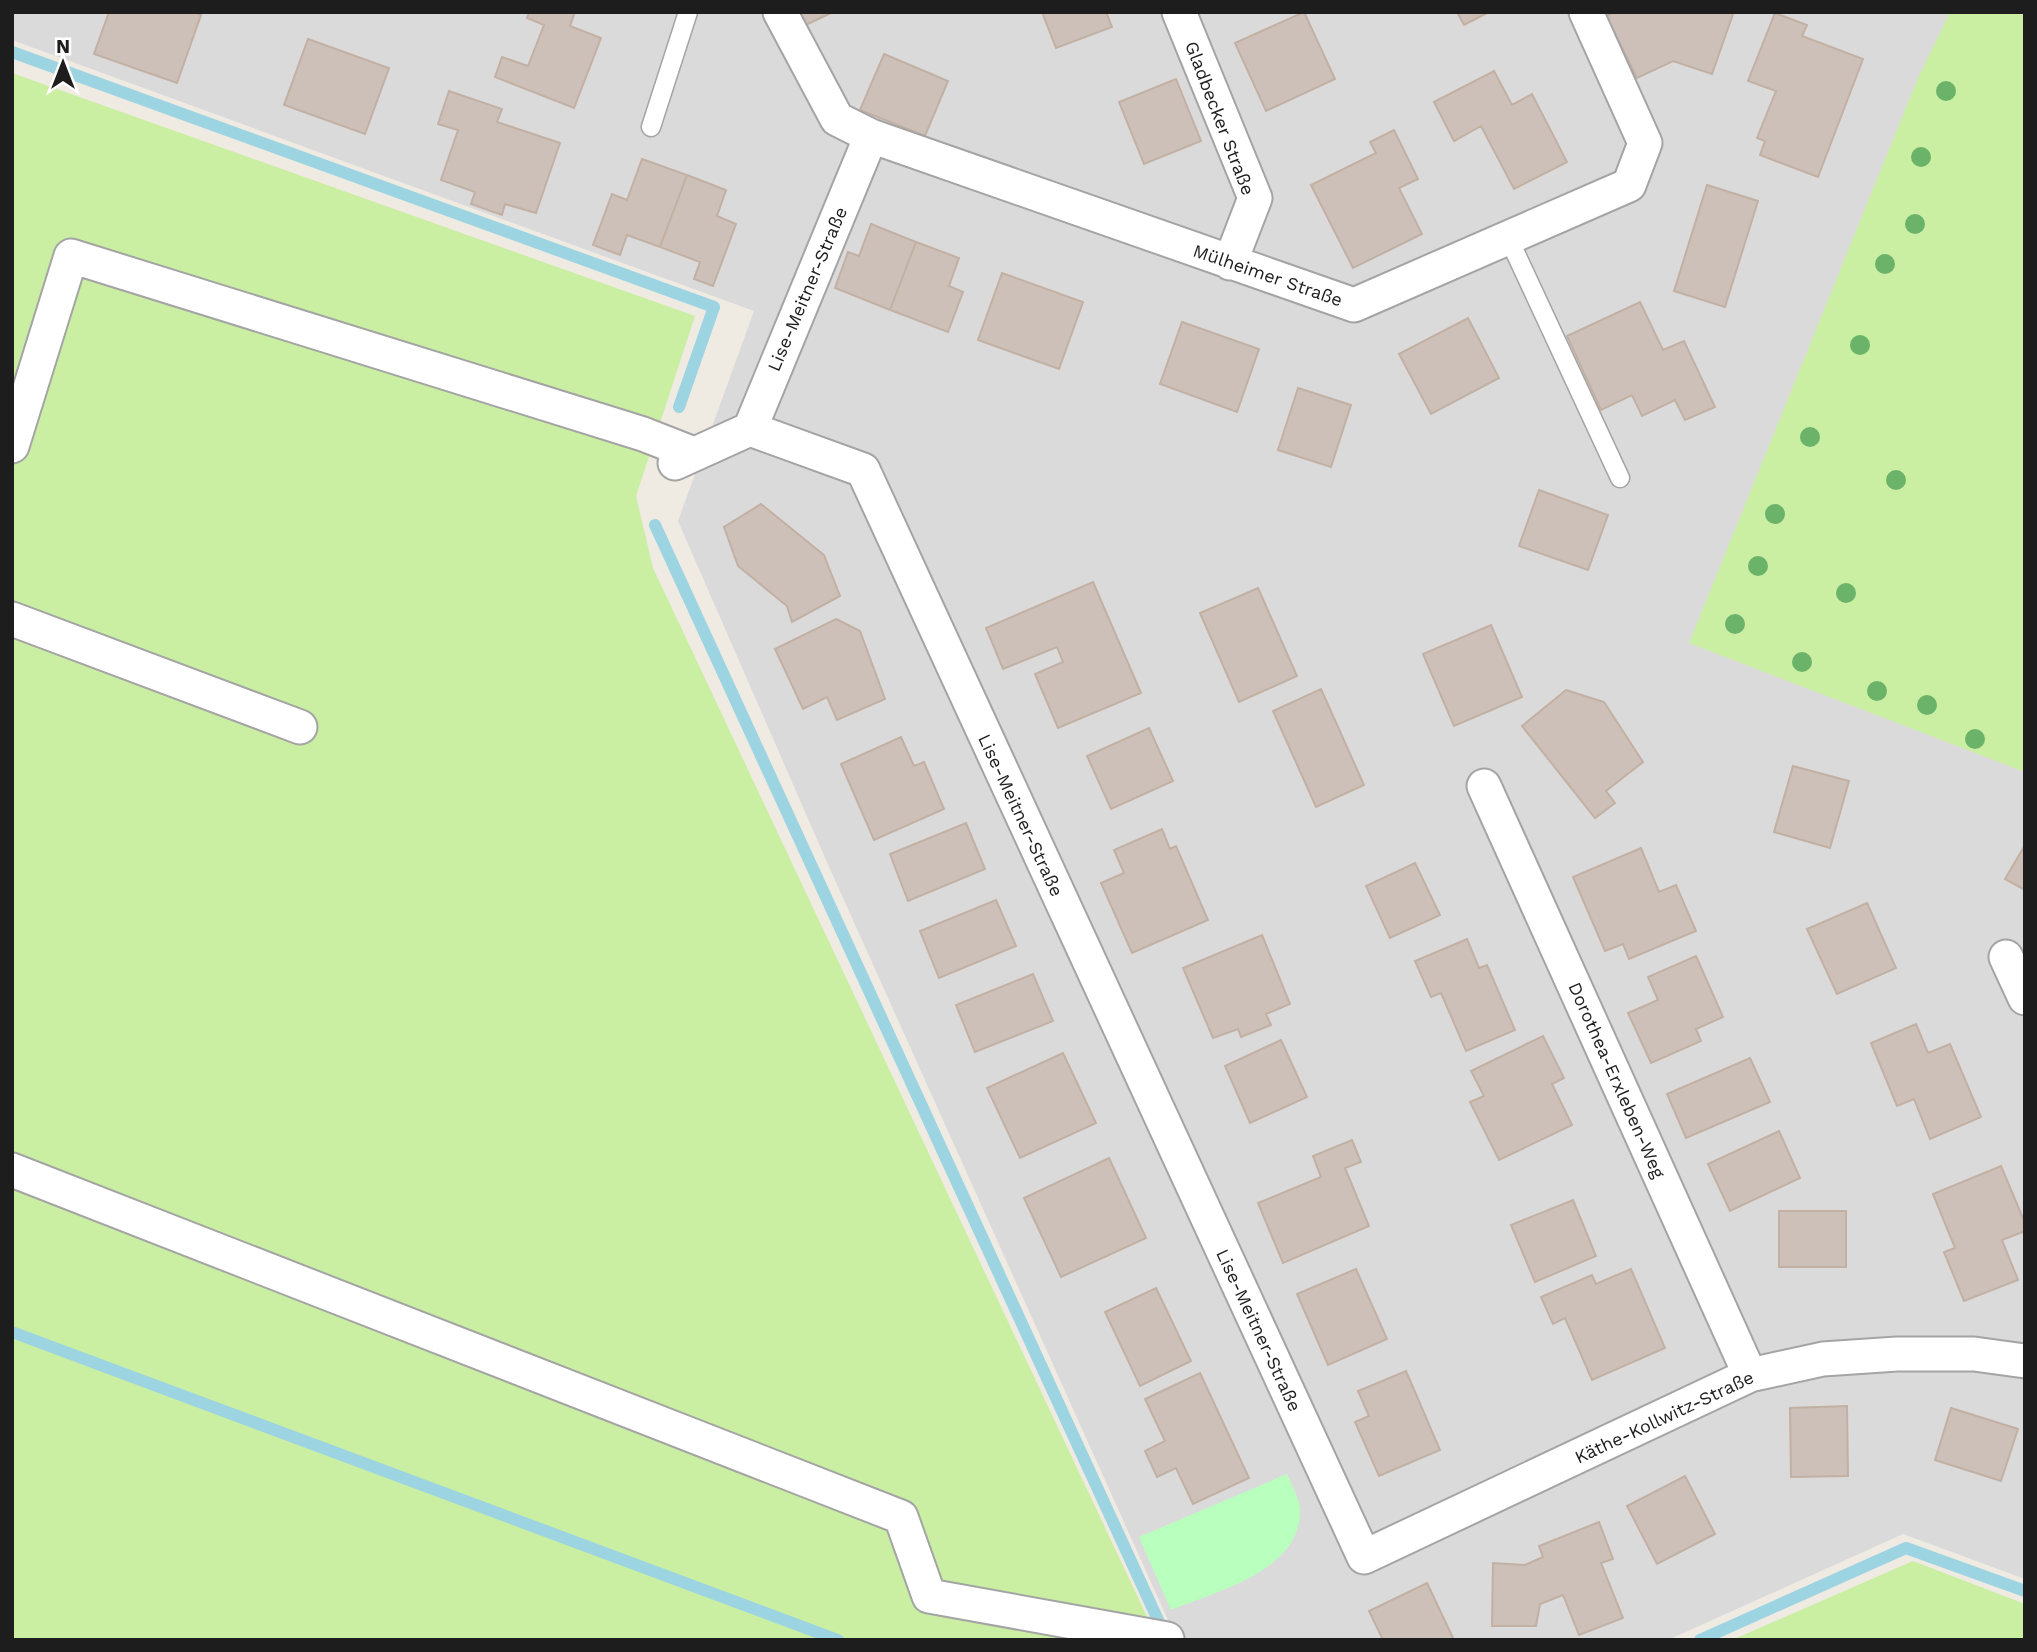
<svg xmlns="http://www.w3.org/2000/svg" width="2037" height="1652" font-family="'Work Sans',sans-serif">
  <rect width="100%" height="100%" fill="#efeae2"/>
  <path fill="#dbdada" d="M12,12h2013v1567l-122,-45 -235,106h-491l-347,-771 -152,-348 76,-210 -742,-271z"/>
  <path fill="#caefa2" d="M1950,12h75v760l-336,-129 229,-565z
    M12,73l683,243 -59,180 17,72 505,1072h-1146z
    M1913,1561l112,43v36h-293z"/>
  <path fill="#b9ffbd" d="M1287,1474c4,10 13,25 13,36 1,61 -83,81 -129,100l-32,-73z"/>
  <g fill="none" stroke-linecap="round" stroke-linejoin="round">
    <path stroke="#9dd4e2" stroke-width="12" d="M12,52l702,255 -35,100
      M655,525l509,1108
      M12,1332l826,308
      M1700,1640l206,-92 119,43"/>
  </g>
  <path fill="#ccc0b8" stroke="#c2b0a3" stroke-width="2" d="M109,12h85l7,3 -24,68 -83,-29z
    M529,12h46l-5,14 31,12 -27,70 -79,-31 7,-20 26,9 16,-41 -17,-7z
    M800,12h33l-27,13z
    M1042,12h64l6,15 -56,21z
    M1304,12l31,67 -69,32 -31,-68z
    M1457,12h32l-25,13z
    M1615,12h114l4,2 -21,60 -39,-13 -36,17 -31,-62z
    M1775,13l32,12 -5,11 61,23 -45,118 -58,-22 5,-14 -8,-3 19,-47 -28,-10z
    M308,39l81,29 -24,66 -81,-29z
    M884,54l64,27 -23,55 -65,-26z
    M1494,71l18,34 20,-11 35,68 -53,27 -33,-63 -27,15 -20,-39z
    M1176,79l25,62 -57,23 -25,-62z
    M449,91l53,18 -5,13 63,21 -24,70 -31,-9 -3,11 -31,-11 4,-12 -34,-12 17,-50 -20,-6z
    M1394,130l24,49 -19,9 23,46 -69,34 -42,-83 65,-32 -6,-11z
    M642,159l45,16 -27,72 -33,-12 -7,20 -27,-10 19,-51 15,6z
    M687,175l39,15 -9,26 19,8 -23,62 -19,-7 6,-17 -40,-15z
    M1707,185l51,16 -33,106 -51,-16z
    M871,224l45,18 -26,68 -55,-22 13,-36 11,4z
    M916,242l43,16 -10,28 14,6 -15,40 -58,-22z
    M1002,273l81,29 -24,67 -81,-29z
    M1640,302l23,48 21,-9 31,66 -30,13 -10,-20 -33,16 -10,-21 -31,15 -34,-74z
    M1468,318l31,60 -68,36 -32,-60z
    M1182,322l77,27 -22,63 -77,-28z
    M1298,388l53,17 -20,62 -53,-17z
    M1539,490l69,25 -20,55 -69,-24z
    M761,504l63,51 16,41 -48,26 -5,-16 -49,-40 -14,-39z
    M1093,582l48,111 -83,35 -23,-54 28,-12 -6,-15 -54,22 -17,-41z
    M1258,588l39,88 -58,26 -39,-89z
    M836,619l24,12 25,68 -48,21 -10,-23 -24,12 -28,-60z
    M1491,625l31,72 -68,29 -31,-72z
    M1321,689l43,96 -48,22 -43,-96z
    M1566,690l38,12 39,60 -37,29 9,12 -20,15 -73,-92z
    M1149,728l24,53 -62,28 -24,-53z
    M901,737l13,29 10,-4 20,47 -70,31 -33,-76z
    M1793,766l56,15 -19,67 -56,-16z
    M966,823l19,46 -77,32 -18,-47z
    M1162,829l8,20 6,-3 32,74 -76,33 -31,-70 23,-10 -10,-23z
    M2025,845v45l-20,-11z
    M1641,848l18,44 17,-7 20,46 -67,28 -6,-15 -18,7 -32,-74z
    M1415,863l25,52 -50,23 -24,-52z
    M996,900l20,46 -77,32 -19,-47z
    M1867,903l29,65 -59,26 -30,-65z
    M1262,935l28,69 -24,10 5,11 -30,12 -3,-8 -25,9 -30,-70z
    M1467,939l12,29 8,-3 28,65 -49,21 -25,-58 -10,4 -16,-36z
    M1696,956l27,61 -27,12 5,12 -50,22 -23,-50 30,-13 -10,-23z
    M1033,974l20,47 -78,31 -19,-47z
    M1916,1024l12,29 22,-9 31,73 -51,22 -16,-40 -17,7 -26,-63z
    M1543,1036l21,42 -12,6 20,41 -73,35 -29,-58 14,-6 -13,-25z
    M1281,1040l26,57 -57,26 -25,-57z
    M1063,1053l33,70 -76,35 -33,-70z
    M1750,1058l20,44 -84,36 -19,-44z
    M1779,1131l21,47 -70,33 -22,-47z
    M1352,1140l9,22 -16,6 24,58 -86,37 -25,-60 63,-26 -8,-21z
    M1109,1158l37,80 -85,39 -37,-79z
    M2001,1166l24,57v8l-23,9 16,40 -54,21 -20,-49 11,-4 -22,-54z
    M1573,1200l23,56 -61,26 -24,-57z
    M1779,1211h67v56h-67z
    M1356,1269l31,70 -59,26 -31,-71z
    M1631,1269l34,79 -73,32 -27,-62 -12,6 -12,-27 51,-22 4,9z
    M1156,1288l35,73 -51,25 -35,-74z
    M1406,1371l34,79 -61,26 -24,-54 14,-6 -11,-25z
    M1200,1373l49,105 -56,26 -17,-36 -19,9 -12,-26 20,-10 -20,-42z
    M1847,1406l1,70 -57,1 -1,-69z
    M1951,1408l67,21 -17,52 -66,-21z
    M1685,1476l30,58 -58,30 -30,-58z
    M1599,1522l14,37 -12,4 22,55 -44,17 -16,-40 -23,9 -4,22h-44l1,-63 32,2 18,-8 -4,-11z
    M1427,1583l27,57h-71l-14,-29z"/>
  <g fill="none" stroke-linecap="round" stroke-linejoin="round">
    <defs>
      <path id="service" d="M651,127l37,-115
        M1508,237l112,241"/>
      <path id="minor" d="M780,12l57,107 34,17 483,169 275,-120 16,-42 -59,-131
        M1179,12l76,186 -25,65
        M871,136l-121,293 113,41 501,1087 386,-182 73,-16 74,-5h77l51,7
        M12,446l59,-190 572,178 51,20
        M675,463l75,-34
        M12,619l288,108
        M1484,786l266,589
        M2006,957l19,41
        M12,1170l889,347 28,79 238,43"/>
    </defs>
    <use href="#service" stroke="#a4a4a4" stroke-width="21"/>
    <use href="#minor" stroke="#a4a4a4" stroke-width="37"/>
    <use href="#service" stroke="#fff" stroke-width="18"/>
    <use href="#minor" stroke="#fff" stroke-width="33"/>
  </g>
  <g fill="#6cb36a">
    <circle cx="1946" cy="91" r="10"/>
    <circle cx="1921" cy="157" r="10"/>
    <circle cx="1915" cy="224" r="10"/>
    <circle cx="1885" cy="264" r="10"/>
    <circle cx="1860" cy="345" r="10"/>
    <circle cx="1810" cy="437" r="10"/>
    <circle cx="1896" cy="480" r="10"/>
    <circle cx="1775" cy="514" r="10"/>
    <circle cx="1758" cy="566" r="10"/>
    <circle cx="1846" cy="593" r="10"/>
    <circle cx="1735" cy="624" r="10"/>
    <circle cx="1802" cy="662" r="10"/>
    <circle cx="1877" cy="691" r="10"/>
    <circle cx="1927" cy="705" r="10"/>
    <circle cx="1975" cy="739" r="10"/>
  </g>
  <g text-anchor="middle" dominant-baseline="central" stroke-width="6" stroke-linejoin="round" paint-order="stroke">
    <g font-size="18" fill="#1d1d1d" stroke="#fff">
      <text transform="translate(1220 118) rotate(69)">Gladbecker Straße</text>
      <text transform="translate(1268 275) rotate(19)">Mülheimer Straße</text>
      <text transform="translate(807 289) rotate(-67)">Lise-Meitner-Straße</text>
      <text transform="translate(1021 815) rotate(65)">Lise-Meitner-Straße</text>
      <text transform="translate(1617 1080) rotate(66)">Dorothea-Erxleben-Weg</text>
      <text transform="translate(1259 1330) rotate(65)">Lise-Meitner-Straße</text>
      <text transform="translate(1664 1417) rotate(-25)">Käthe-Kollwitz-Straße</text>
    </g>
  </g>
  <rect width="2037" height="1652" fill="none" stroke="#1d1d1d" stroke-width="28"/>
  <g transform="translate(63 63)" stroke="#ffffff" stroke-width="5" paint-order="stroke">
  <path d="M0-5L12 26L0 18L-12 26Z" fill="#1d1d1d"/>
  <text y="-10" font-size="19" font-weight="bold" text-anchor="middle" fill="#1d1d1d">N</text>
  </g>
</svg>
